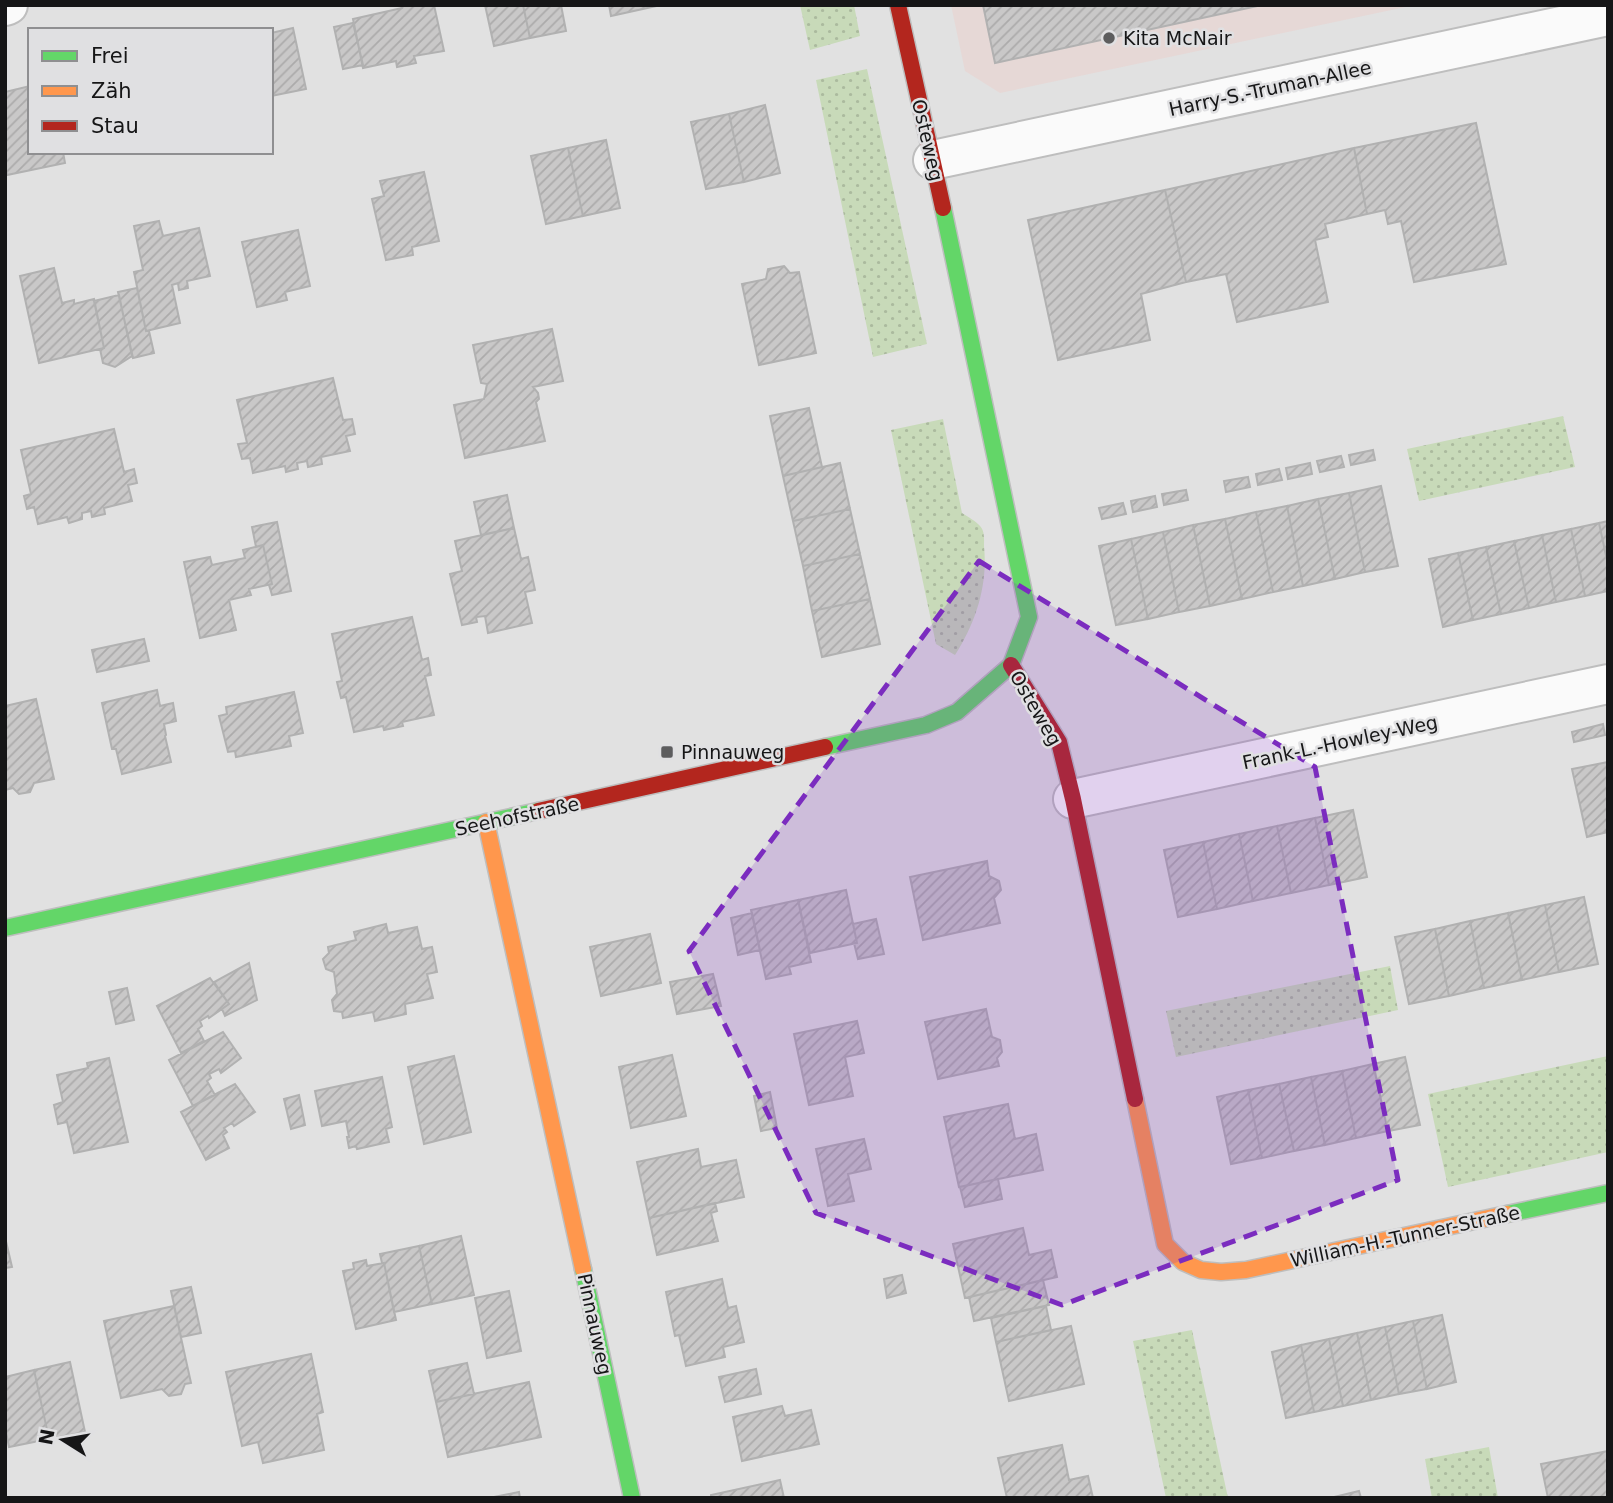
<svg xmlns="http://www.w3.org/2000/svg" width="1613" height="1503" font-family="'DejaVu Sans',sans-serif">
  <defs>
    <pattern id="grass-dots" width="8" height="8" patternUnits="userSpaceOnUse" patternTransform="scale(1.75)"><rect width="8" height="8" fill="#c8dab9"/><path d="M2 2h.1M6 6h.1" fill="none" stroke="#abba9e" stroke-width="1.8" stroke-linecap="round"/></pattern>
    <pattern id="building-hatch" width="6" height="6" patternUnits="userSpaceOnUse" patternTransform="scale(1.75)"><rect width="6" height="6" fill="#c9c8c8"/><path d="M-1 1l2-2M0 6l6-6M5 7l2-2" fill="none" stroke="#acabab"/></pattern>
  </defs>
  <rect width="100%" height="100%" fill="#e1e1e1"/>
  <path fill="#e6d8d6" d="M951,5h464l-415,88 -35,-22z"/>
  <path fill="url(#grass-dots)" d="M800,5h54l6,31 -50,14z
    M867,69l60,275 -54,13 -57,-277z
    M1563,416l12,51 -156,34 -12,-52z
    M943,419l19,94c6,4 14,8 18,13 5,5 4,14 4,20 4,39 -8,76 -29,109l-19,-11 -45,-214z
    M1390,966l8,44 -222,47 -10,-46z
    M1608,1056v96l-160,35 -20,-93z
    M1192,1330l36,168h-62l-33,-157z
    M1489,1447l9,51h-66l-7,-39z"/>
  <path fill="url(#building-hatch)" stroke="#b1b1b1" stroke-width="2" d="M401,5h33l10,46 -30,5 2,7 -19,4 -1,-6 -33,7 -10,-49 49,-11z
    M485,5h38l7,33 -36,8z
    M523,5h38l5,26 -36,7z
    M609,5h52l-50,11z
    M983,5h279l-267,58z
    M353,23l10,42 -20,4 -9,-42z
    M293,28l13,61 -35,7v-63z
    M30,86v66h33l2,11 -58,12 -2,-7v-76z
    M765,105l15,68 -36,9 -15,-68z
    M729,114l15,68 -38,7 -15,-67z
    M1476,123l30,141 -92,18 -13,-61 -13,3 -3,-14 -18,4 -13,-66z
    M606,140l14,68 -37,8 -15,-68z
    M568,148l15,68 -37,8 -15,-68z
    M1354,148l13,66 -42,10 3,13 -13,3 13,62 -91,20 -11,-48 -40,8 -21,-92z
    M424,172l15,69 -27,6 1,8 -27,5 -14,-61 12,-3 -4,-15z
    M1165,190l21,92 -45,12 9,46 -92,20 -30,-140z
    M159,221l4,15 36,-8 11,48 -23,5 1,7 -9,2 -1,-7 -6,2 8,38 -34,8 -12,-59 9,-2 -9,-44z
    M298,230l12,56 -25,6 2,8 -30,7 -15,-65z
    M784,266l6,7 9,-1 17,81 -57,12 -17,-81 24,-5 2,-10z
    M54,268l8,35 12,-3v4l20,-5 10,49 -65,15 -19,-87z
    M137,288l9,43h3l5,22 -21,5 -15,-66z
    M119,295l13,61 -17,11 -12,-4 -3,-14 4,-1 -10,-47z
    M552,329l11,52 -30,6 5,6 1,6 -3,3 9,39 -80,17 -11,-53 30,-6 3,-15 -6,-1 -8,-38z
    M333,378l10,42 9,-1 3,15 -9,2 4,15 -29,6 1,7 -14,3 -1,-6 -10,2 1,6 -12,3 -1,-6 -32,7 -3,-15 -8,1 -4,-15 9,-1 -10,-43z
    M809,408l13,59 -39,9 -13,-60z
    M114,429l10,43 10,-3 3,14 -9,2 4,16 -28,7 1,6 -13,3 -1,-6 -9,2v6l-13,4 -2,-6 -29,7 -4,-17 -7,2 -3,-13 7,-2 -10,-44z
    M1373,450l2,10 -24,5 -2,-10z
    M1341,456l3,11 -24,5 -3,-11z
    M840,463l10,46 -57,12 -10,-45z
    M1310,463l2,11 -24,5 -2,-11z
    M1279,469l3,11 -24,5 -2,-11z
    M1248,477l2,10 -24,5 -2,-11z
    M1381,486l17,80 -33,6 -16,-79z
    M1186,490l2,10 -24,5 -2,-11z
    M1349,493l16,79 -30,7 -17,-80z
    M507,495l7,33 -33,7 -7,-33z
    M1155,496l2,11 -24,5 -2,-11z
    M1318,499l17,80 -32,7 -16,-80z
    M1123,503l3,11 -24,5 -3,-11z
    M1287,506l16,80 -30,6 -17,-80z
    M850,509l10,45 -57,12 -10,-45z
    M1256,512l17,80 -31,7 -17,-80z
    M1225,519l17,80 -32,7 -17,-81z
    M1608,521v44l-9,-42z
    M277,522l14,69 -19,4 -3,-10 3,-1 -9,-39 -7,2 -4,-20z
    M1599,523l9,42v26l-23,5 -14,-67z
    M1193,525l17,81 -31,6 -16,-80z
    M514,528l7,31 7,-2 7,33 -10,2 7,31 -44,10 -3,-17 -9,1 1,5 -15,3 -12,-51 12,-3 -7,-30z
    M1571,529l14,67 -29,6 -14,-67z
    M1163,532l16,80 -31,7 -17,-80z
    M1542,535l14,67 -27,6 -15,-67z
    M1131,539l17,80 -32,6 -17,-79z
    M1514,541l15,67 -28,6 -15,-67z
    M263,545l9,39 -23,5 2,6 -22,5 7,30 -36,8 -16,-76 26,-5 2,8 33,-7 -2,-8z
    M1486,547l15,67 -28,6 -15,-67z
    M1458,553l15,67 -30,7 -14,-68z
    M860,554l10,45 -58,12 -9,-45z
    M870,599l10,45 -58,13 -10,-46z
    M412,617l10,43 6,-2 3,17 -6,1 9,39 -32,7 1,4 -19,4 -1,-4 -29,6 -8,-35 -5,1 -4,-16 5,-1 -10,-47z
    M144,639l5,22 -52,11 -5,-22z
    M157,690l3,16 13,-3 3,18 -12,3 2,11 -1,1 6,26 -49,12 -6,-25h-4l-10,-46z
    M294,692l9,41 -14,3 2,10 -55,11 -1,-6 -7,1 -9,-36 8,-2 -1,-7z
    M36,699l18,80 -20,4 -4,9 -11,2 -6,-6 -8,2v-84z
    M1603,724l2,11 -31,7 -2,-10z
    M1608,762v70l-21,5 -15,-68z
    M1353,810l14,67 -38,8 -14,-67z
    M1315,818l14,67 -38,8 -14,-67z
    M1277,826l14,67 -38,8 -14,-67z
    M1239,834l14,67 -36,8 -14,-67z
    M1203,842l14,67 -39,8 -14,-67z
    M987,861l2,15 10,5 2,9 -7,8 6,25 -77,17 -13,-63z
    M846,890l11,53 -47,10 -12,-53z
    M1584,897l14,67 -39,8 -14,-67z
    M798,900l13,62 -22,5 2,7 -25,5 -15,-69z
    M1545,905l14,67 -37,8 -14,-67z
    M752,913l8,37 -22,5 -7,-37z
    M1508,913l14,67 -38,8 -14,-67z
    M876,919l8,35 -26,5 -4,-16h3l-4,-19z
    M1470,921l14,67 -35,8 -14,-67z
    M386,924l2,9 29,-6 5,22 10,-2 5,25 -10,2 6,24 -28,6 1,10 -31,7 -2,-9 -30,6 -1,-6 -8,-1 -2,-11 5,-6 -3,-22 -8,-3 -3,-10 6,-6 -1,-6 28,-7 -2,-8z
    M1435,929l14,67 -40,8 -14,-67z
    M650,934l11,49 -60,13 -11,-49z
    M249,963l8,37 -32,16 -3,-7 7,-5 -15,-22z
    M713,974l8,32 -44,8 -7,-32z
    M210,978l19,26 -20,14 -1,-2 -8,5 2,5 -4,3 6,12 -23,12 -24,-47z
    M127,988l7,32 -18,4 -7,-32z
    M986,1009l6,28 8,3 2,12 -5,6 2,8 -61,13 -13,-57z
    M857,1021l7,32 -19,4 8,39 -44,9 -15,-71z
    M223,1032l18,26 -20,15 -2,-4 -10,5 2,4 -4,3 8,14 -22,11 -24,-46z
    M672,1055l14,61 -55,12 -12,-61z
    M454,1056l17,76 -47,12 -16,-77z
    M1405,1057l15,68 -32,6 -15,-67z
    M109,1058l19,84 -54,11 -7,-31 -9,2 -4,-19 9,-3 -6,-27 31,-7 -1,-5z
    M1373,1064l15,67 -32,7 -14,-67z
    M1342,1071l14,67 -31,7 -14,-68z
    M382,1077l10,50 -6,2 3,13 -32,7 -1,-3 -7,2 -2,-11h2l-3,-16 -24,5 -7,-35z
    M1311,1077l14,68 -31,6 -15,-67z
    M235,1084l20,28 -21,14 -2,-3 -8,5 3,4 -4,3 6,13 -23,12 -25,-48z
    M1279,1084l15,67 -32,7 -14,-68z
    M1248,1090l14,68 -31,6 -14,-67z
    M770,1092l7,36 -16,3 -7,-35z
    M299,1095l6,30 -14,4 -7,-30z
    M1008,1104l7,35 21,-5 7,36 -84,17 -15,-70z
    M864,1139l7,30 -23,5 6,27 -26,5 -12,-57z
    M698,1149l3,18 35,-7 8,37 -95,21 -12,-56z
    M998,1179l4,20 -37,8 -5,-20z
    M715,1203l2,8 -6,2 7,28 -61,14 -8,-37z
    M1023,1228l6,27 22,-5 6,27 -92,21 -12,-54z
    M461,1236l13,59 -42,9 -13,-58z
    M5,1237l7,30 -7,1z
    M419,1246l13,58 -38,8 -10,-49h-2l-2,-9z
    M366,1260l1,6 17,-3 12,57 -40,9 -13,-58 11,-2 -1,-6z
    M902,1275l4,18 -19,5 -3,-19z
    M722,1279l6,29 8,-2 8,36 -21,5 2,10 -39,9 -7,-31 -4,1 -9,-44z
    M1043,1280l6,25 -75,16 -5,-24z
    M191,1287l10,46 -20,4 -10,-46z
    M509,1291l12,60 -34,7 -12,-60z
    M174,1306l17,77 -6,1 -4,10 -12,2 -7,-7 -41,9 -17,-77z
    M1046,1306l5,24 -55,12 -5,-24z
    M1442,1315l14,67 -29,7 -14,-68z
    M1413,1321l14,68 -28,5 -14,-67z
    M1071,1326l13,58 -75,17 -13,-59z
    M1385,1327l14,67 -28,6 -14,-67z
    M1357,1333l14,67 -28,6 -14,-67z
    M1329,1339l14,67 -29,6 -13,-67z
    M1301,1345l13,67 -28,6 -14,-66z
    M311,1354l12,58 -6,2 7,36 -61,13 -5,-21 -16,4 -16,-74z
    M70,1362l15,70 -36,7 -15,-69z
    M467,1363l7,31 -38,8 -7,-31z
    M756,1369l5,25 -36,8 -6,-25z
    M34,1370l15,69 -40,8 -4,-20v-50z
    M529,1382l12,55 -93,20 -12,-55z
    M782,1406l3,10 26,-6 8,34 -77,17 -9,-44z
    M1062,1445l7,35 19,-4 5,22h-86l-9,-40z
    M1608,1451v47h-60l-7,-34z
    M780,1480l4,18h-73v-3z
    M1359,1491l2,7h-31z
    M519,1492l1,6h-31z"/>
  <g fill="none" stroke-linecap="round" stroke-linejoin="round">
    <defs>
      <path id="street" d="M5,6l3,-1
        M933,160l675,-144
        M1073,799l535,-115"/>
      <path id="fast" d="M825,747l101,-22 31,-13 54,-47 18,-48 -86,-409
        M5,928l533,-117
        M1507,1214l101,-21
        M583,1269l49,229"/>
      <path id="slow" d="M486,822l97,447
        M1135,1099l30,145 18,18 18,8 20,2 25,-2 261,-56"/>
      <path id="jam" d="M898,5l45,203
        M1011,665l48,77 14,57 62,300
        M538,811l287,-64"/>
    </defs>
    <use href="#street" stroke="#bebebe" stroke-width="42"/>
    <use href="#fast" stroke="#bebebe" stroke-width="19"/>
    <use href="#slow" stroke="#bebebe" stroke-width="19"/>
    <use href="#jam" stroke="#bebebe" stroke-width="19"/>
    <use href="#street" stroke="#fafafa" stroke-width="38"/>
    <use href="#fast" stroke="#63d668" stroke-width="16"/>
    <use href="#slow" stroke="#ff974d" stroke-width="16"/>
    <use href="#jam" stroke="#b3261e" stroke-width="16"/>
  </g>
  <path fill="#7b2cbf" fill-opacity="0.2" stroke="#7b2cbf" stroke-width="5" stroke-dasharray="14 9" stroke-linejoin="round" d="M979,561l336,206 83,413 -336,125 -246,-92 -127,-262z"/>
  <g fill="#5d5d5e" stroke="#e0e0e2" stroke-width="2.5">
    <circle cx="1109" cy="38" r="7"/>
    <rect x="660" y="745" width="14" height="14" rx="3.5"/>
  </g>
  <g text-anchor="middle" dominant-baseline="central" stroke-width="5" stroke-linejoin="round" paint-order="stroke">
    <g font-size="19" fill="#161617" stroke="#e0e0e2" text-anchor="start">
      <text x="1123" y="38">Kita McNair</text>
      <text x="681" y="752">Pinnauweg</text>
    </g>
    <g font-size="19" fill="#161617" stroke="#e0e0e2">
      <text transform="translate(1270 88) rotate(-12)">Harry-S.-Truman-Allee</text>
      <text transform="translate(928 140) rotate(77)">Osteweg</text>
      <text transform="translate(1036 708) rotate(60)">Osteweg</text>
      <text transform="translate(1340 742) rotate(-12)">Frank-L.-Howley-Weg</text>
      <text transform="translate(517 816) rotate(-12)">Seehofstraße</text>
      <text transform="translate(1405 1236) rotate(-12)">William-H.-Tunner-Straße</text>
      <text transform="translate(595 1324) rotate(78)">Pinnauweg</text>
    </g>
  </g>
  <rect width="1613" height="1503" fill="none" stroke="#161617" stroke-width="14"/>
  <rect x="28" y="28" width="245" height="126" fill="#e0e0e2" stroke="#8f8f91" stroke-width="2"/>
  <rect x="42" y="51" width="35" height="10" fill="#63d668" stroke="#8f8f91" stroke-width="2"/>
  <text x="91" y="63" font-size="21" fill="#161617">Frei</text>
  <rect x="42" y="86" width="35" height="10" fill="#ff974d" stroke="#8f8f91" stroke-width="2"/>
  <text x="91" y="98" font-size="21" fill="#161617">Zäh</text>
  <rect x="42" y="121" width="35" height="10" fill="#b3261e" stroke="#8f8f91" stroke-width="2"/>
  <text x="91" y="133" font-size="21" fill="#161617">Stau</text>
  <g transform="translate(63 1440) rotate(281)" stroke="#e0e0e2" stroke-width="5" paint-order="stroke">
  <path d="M0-5L12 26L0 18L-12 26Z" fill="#161617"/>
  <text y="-10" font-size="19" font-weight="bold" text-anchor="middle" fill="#161617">N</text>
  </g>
</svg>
